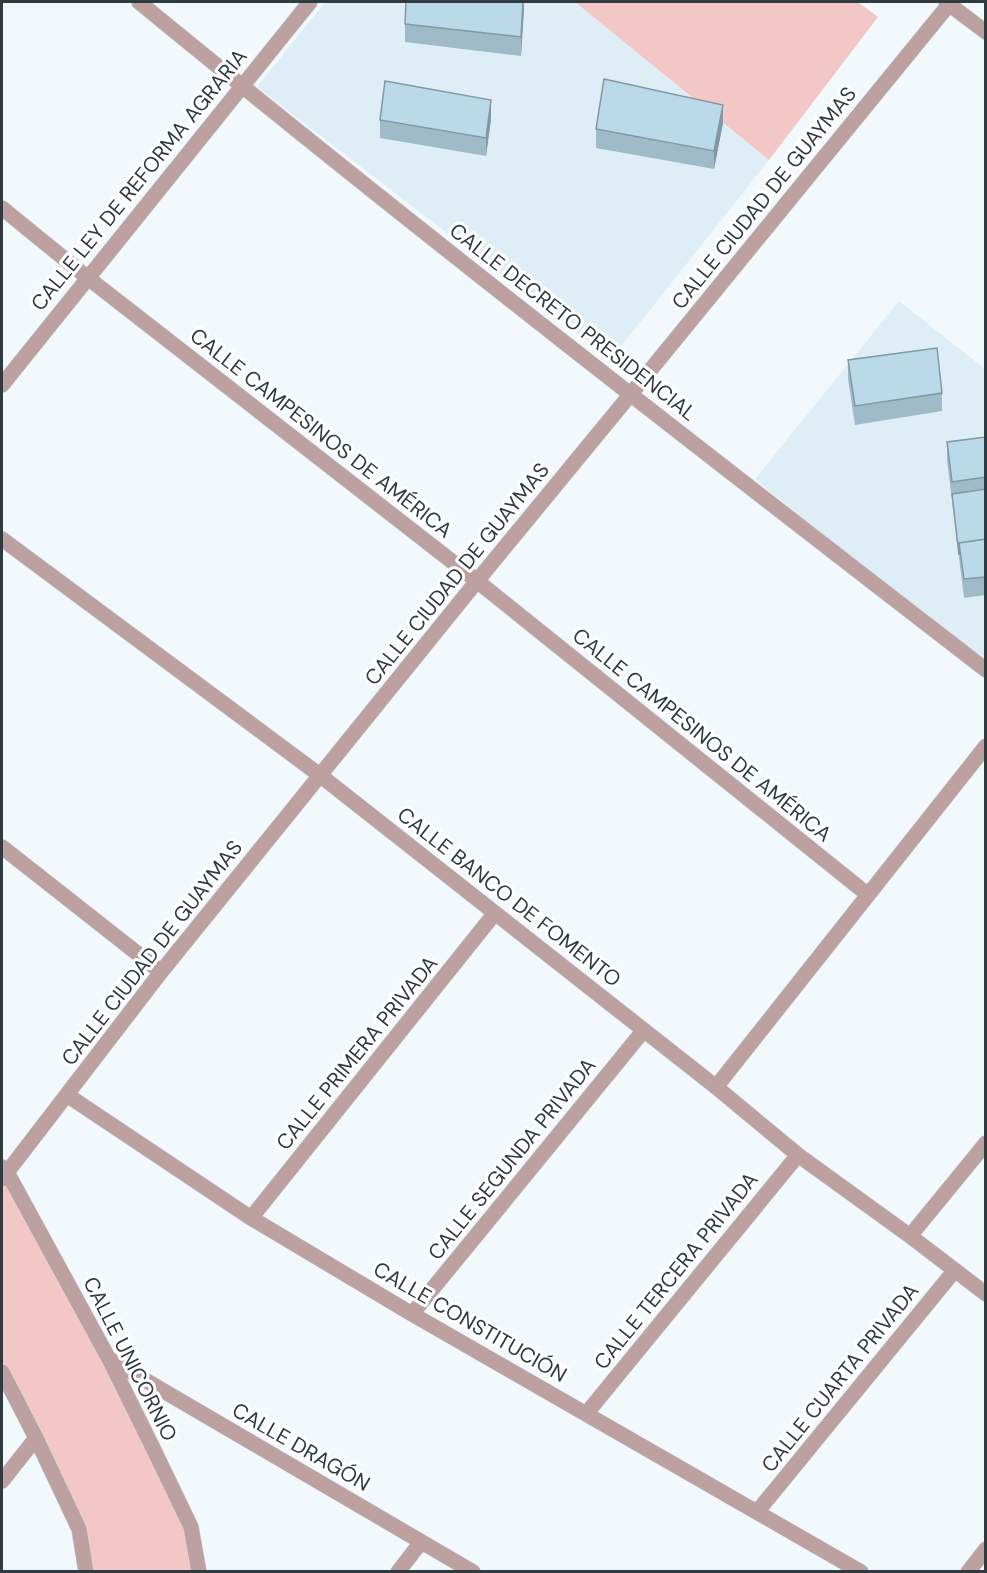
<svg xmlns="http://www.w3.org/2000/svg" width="987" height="1573" font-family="'DM Sans',sans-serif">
  <rect width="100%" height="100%" fill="#f2f9fc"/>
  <path fill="#dfeef6" d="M325,2h250l194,158 -158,199 -354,-272z
    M899,301l86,68v298l-230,-188z"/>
  <path fill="#f4c7c7" d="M575,2h283l20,15 -109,143z
    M7,1172l184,355 8,44h-117l-14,-65 -66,-134v-193z"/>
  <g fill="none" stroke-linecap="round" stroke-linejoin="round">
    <defs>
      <path id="minor" d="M139,2c278,228 562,448 847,668
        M946,2l40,30
        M2,208l86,70 389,303 390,313
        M2,385l308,-383
        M2,539l319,237 395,311 82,68 112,81 76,58
        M2,847l159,125
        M716,1087l270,-341
        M67,1095l184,123 161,96 449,258
        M2,1167l5,5 102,187 43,87 39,81 8,45
        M2,1179l159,-207 316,-391 153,-186 321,-393
        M251,1218l244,-305
        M910,1236l76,-93
        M412,1314l232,-284
        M109,1359l364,213
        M2,1372l34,66 43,91 7,43
        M586,1414l212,-259
        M2,1481l34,-43
        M757,1512l198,-242
        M398,1572l23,-30
        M968,1572l18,-23"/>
    </defs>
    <use href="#minor" stroke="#cfd7da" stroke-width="16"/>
    <use href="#minor" stroke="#bda0a0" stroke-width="15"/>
  </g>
  <path fill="#a0bbc8" d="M524,2l-3,54 -116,-14v-18z
    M491,119l-5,37 -106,-18v-18z
    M723,123l-9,46 -118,-21v-19z
    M848,360l94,33v18l-87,14 -7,-46z
    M986,437v158l-22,3 -17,-138v-18z"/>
  <path fill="#8298a3" d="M523,2l1,8 -3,46v-19z
    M491,100v19l-5,37v-18z
    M723,105v18l-9,46v-18z"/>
  <path fill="#bad9e9" stroke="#8298a3" stroke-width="1.5" d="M406,2h117l-2,35 -116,-13z
    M604,79l119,26 -9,46 -118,-22z
    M385,81l106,19 -5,38 -106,-18z
    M937,348l5,45 -87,13 -7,-46z
    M986,437v40l-34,5 -5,-40z
    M986,489v50l-27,4v12l-7,-61z
    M986,539v38l-22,2 -5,-36z"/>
  <g text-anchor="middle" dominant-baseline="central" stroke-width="6" stroke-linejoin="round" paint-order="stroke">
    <g font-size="21" fill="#2e3b41" stroke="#fff">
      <text transform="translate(139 180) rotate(-51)">CALLE LEY DE REFORMA AGRARIA</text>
      <text transform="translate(764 198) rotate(-51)">CALLE CIUDAD DE GUAYMAS</text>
      <text transform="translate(573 322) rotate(38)">CALLE DECRETO PRESIDENCIAL</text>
      <text transform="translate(321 433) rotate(38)">CALLE CAMPESINOS DE AMÉRICA</text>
      <text transform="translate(457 574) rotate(-51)">CALLE CIUDAD DE GUAYMAS</text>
      <text transform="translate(702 735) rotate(39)">CALLE CAMPESINOS DE AMÉRICA</text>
      <text transform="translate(509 897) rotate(38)">CALLE BANCO DE FOMENTO</text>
      <text transform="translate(152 953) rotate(-52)">CALLE CIUDAD DE GUAYMAS</text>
      <text transform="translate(357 1053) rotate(-51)">CALLE PRIMERA PRIVADA</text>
      <text transform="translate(512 1159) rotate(-51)">CALLE SEGUNDA PRIVADA</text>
      <text transform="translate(676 1271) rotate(-51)">CALLE TERCERA PRIVADA</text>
      <text transform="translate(470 1322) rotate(30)">CALLE CONSTITUCIÓN</text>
      <text transform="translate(130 1359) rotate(63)">CALLE UNICORNIO</text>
      <text transform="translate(840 1378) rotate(-51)">CALLE CUARTA PRIVADA</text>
      <text transform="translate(301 1447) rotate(30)">CALLE DRAGÓN</text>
    </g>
  </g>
  <rect width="987" height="1573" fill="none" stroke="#2e3b41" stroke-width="6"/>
</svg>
